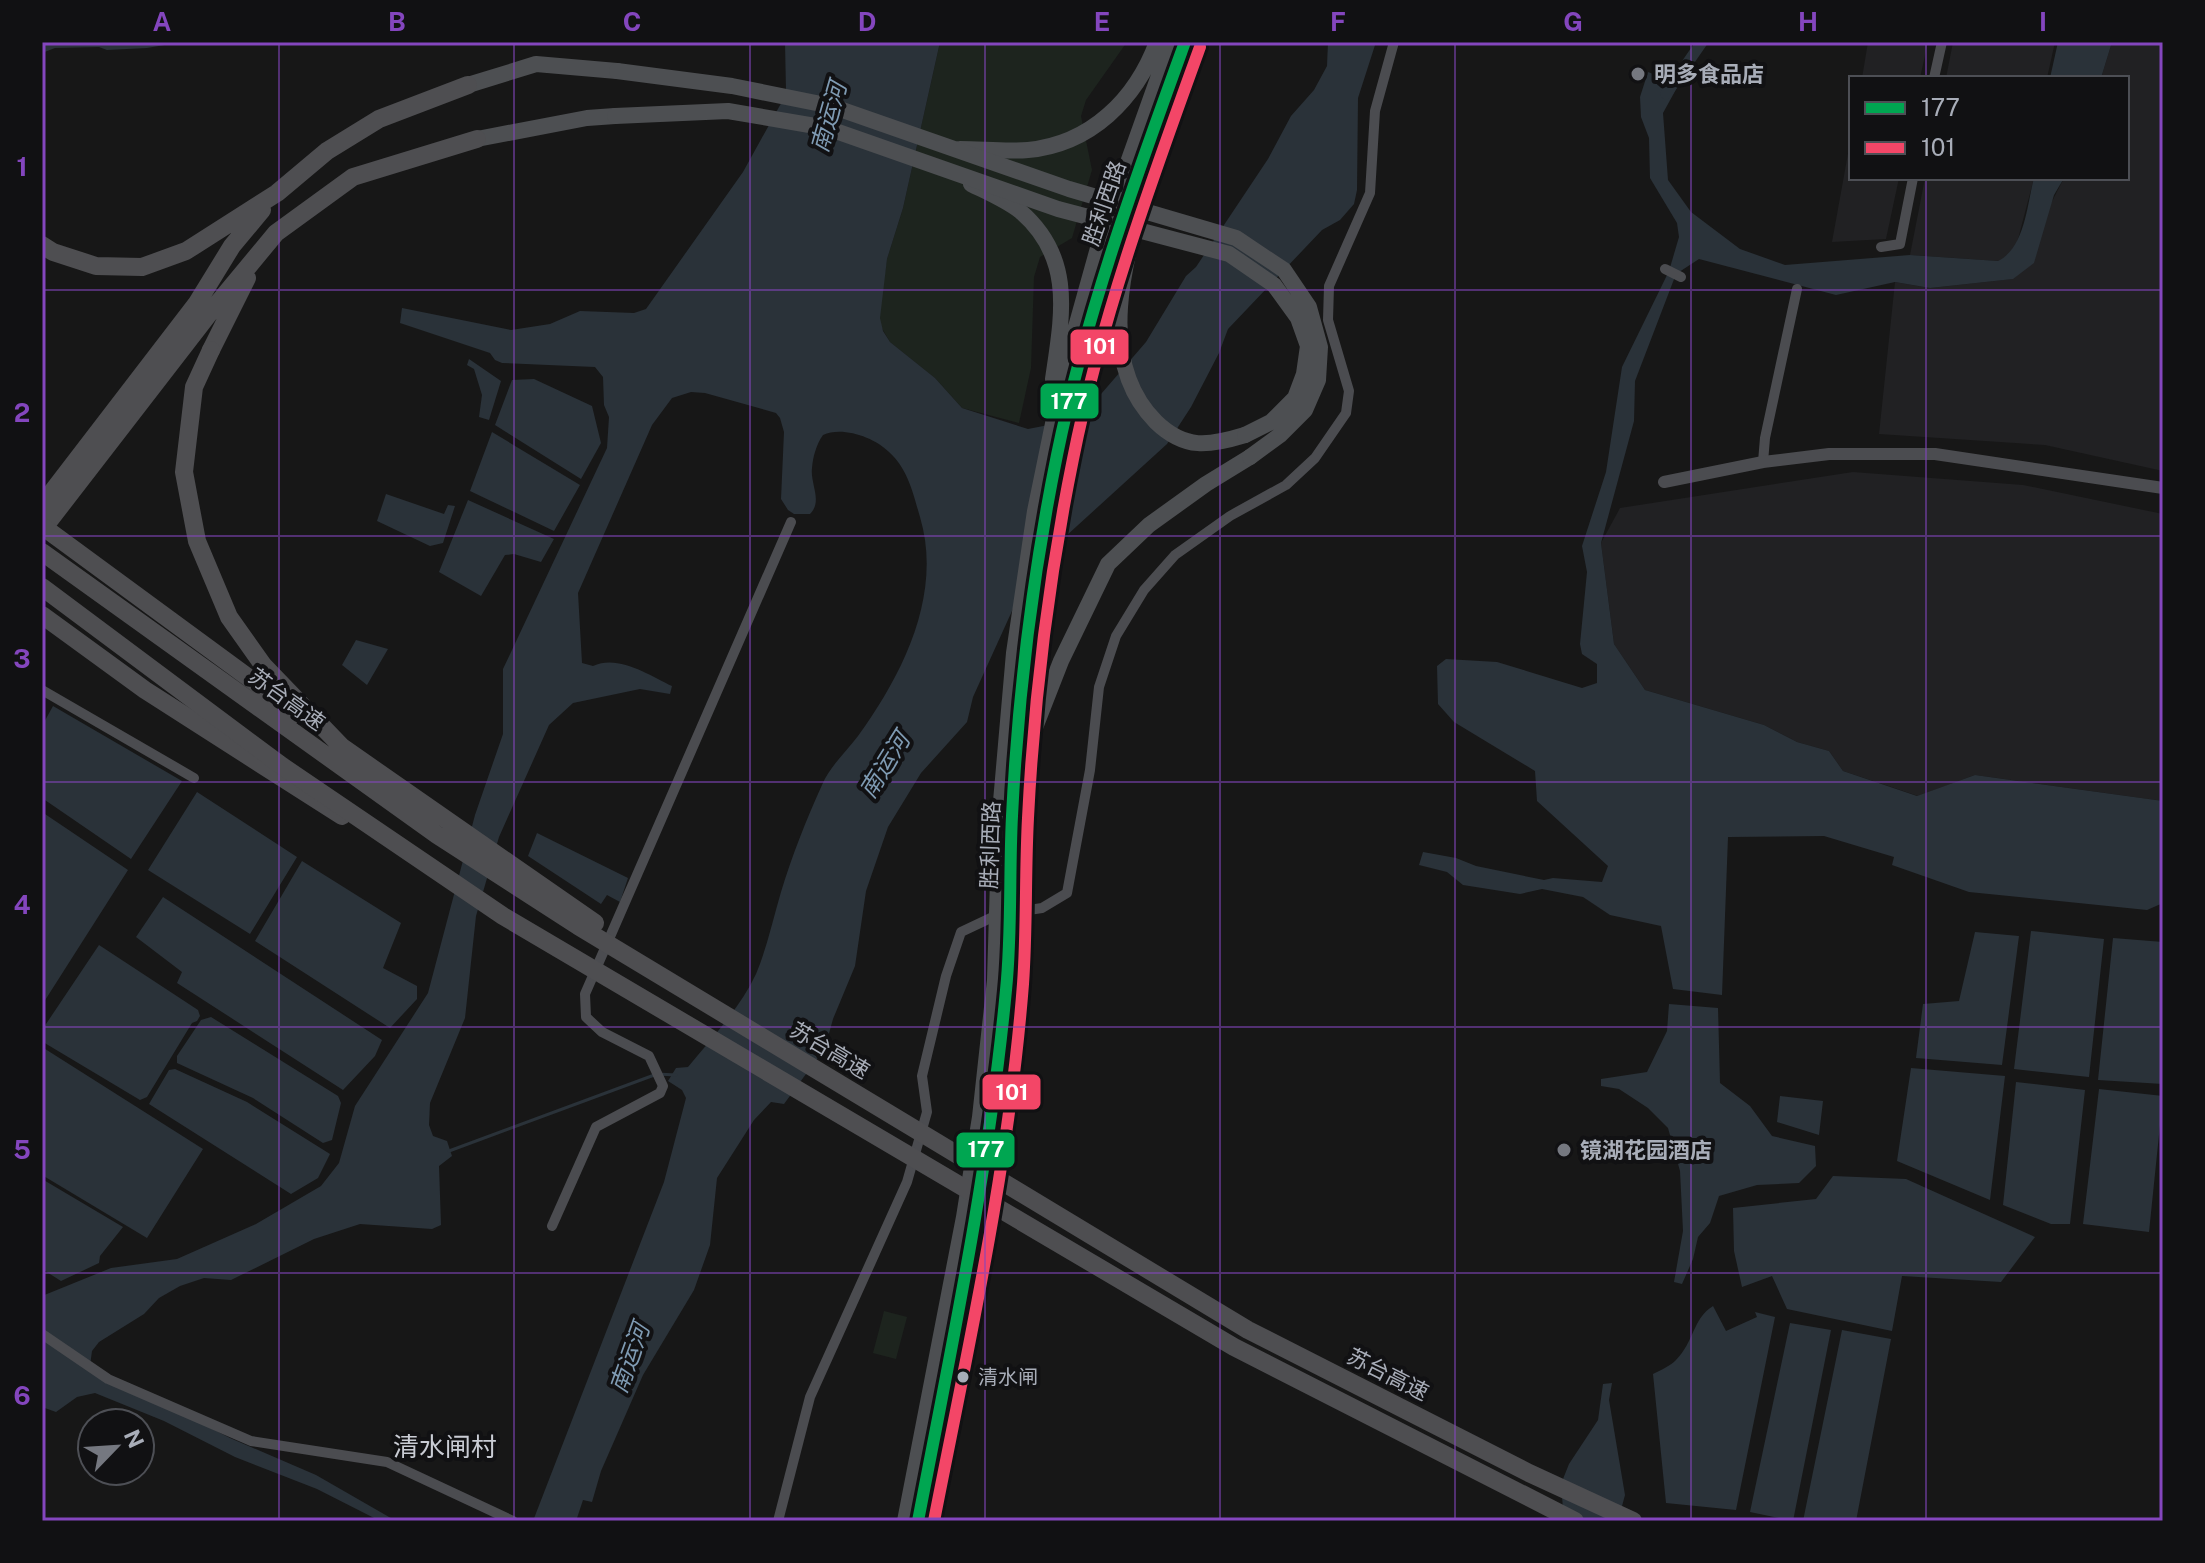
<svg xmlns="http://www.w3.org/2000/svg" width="2205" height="1563" font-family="'Public Sans','Noto Sans SC',sans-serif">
  <rect width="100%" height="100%" fill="#171717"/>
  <path fill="#212123" d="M1868,42h60l-8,36h-58z
    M1953,42h102l-8,36h-101z
    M2112,42h51v429l-118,-26 -166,-11 16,-152 35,6 82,-9 52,-101h63v-100h-26z
    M1851,137v41h48l-13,61 -54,3z
    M1925,178h109l-17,65 -8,13 -11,5 -88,-6z
    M1853,472l170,13 140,29v287l-188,-26 -57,21 -75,-25 -14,-20 -32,-9 -33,-17 -119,-35 -31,-46 -13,-101 19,-35z"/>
  <path fill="#1d241e" d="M940,42h187l-41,58 -5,16 11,54 -20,68 -32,19 -6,20 -3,91 -12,55 -57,-15 -27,-30 -45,-36 -10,-17v-20l7,-46 16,-51z
    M884,1311l23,6 -11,42 -23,-6z"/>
  <path fill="#2a3239" d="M42,42h140l-35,6 -40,2 -8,-3 -44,1 -13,5z
    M785,42h155l-37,166 -16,51 -7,59 3,13 7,11 45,36 27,30 66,21 46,-9 21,-19 51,-59 40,-66 10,-9 72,-108 23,-43 23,-26 13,-24 1,-24h48l-18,56 -1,92 -3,14 -14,16 -18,10 -94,99 -9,24 -28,54 -24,37 -135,123 -59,130 -6,25 -46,51 -33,54 -22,64 -11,75 -22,53 -8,29 -41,56 -13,-2 -17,18 -37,58 -7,67 -16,45 -51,85 -42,96 -9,31 -9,-2 -7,21h-43l131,-339 22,-84 -4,-8 -14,-9 8,-13 12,-1c24,-29 52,-59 68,-93 11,-26 17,-55 25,-82 11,-36 25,-72 41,-107 8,-19 24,-33 36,-49 45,-62 85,-142 62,-219 -7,-24 -12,-48 -31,-65 -15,-15 -47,-26 -66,-17 -7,10 -10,22 -11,33 -2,16 11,33 -2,46h-16l-6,-4 -7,-11 3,-67 -4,-14 -4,-5 -71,-20 -14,-1 -19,6 -20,27 -74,168 4,70 11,3c25,-12 56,9 79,20l-2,8 -30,-5 -67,14 -24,22 -50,112 -23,79 -11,102 -35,85 -1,22 4,11 14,5 5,15 -13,10 2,59 -9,4 -72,-5 -46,15 -83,41 -27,-2 -24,8 -21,12 -15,16 -45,28 -7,9 -2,15 140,72 86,37 80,46h-16l-63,-32 -82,-32 -71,-36 -69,-28 -18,4 -21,15 -14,-5v-111l69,-28 66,-9 79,-35 65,-38 18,-23 16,-57 73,-113 47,-178 28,-81v-65l104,-221 2,-31 -5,-12 -1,-28 -8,-10 -93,-4 -7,-3 -5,-7 -90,-30 2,-15 109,22 39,-6 30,-13 54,2 12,-4 97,-137 41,-74 2,-7z
    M2058,42h54l-11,36h-51z
    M1648,72l31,12 -16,29 5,67 23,32 49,37 45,16 125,-10 88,6c27,-13 29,-57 36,-83h30l-10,17 -20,68 -21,16 -83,9 -35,-6 -59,13 -137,-36 -23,15 -41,107 -1,40 -33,122 13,101 31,46 119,35 33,17 32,9 14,20 74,25 58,-21 188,26v102l-16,7 -178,-18 -77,-27 2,-8 -70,-21 -96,1 -6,158 -49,-6 -12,-63 -51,-11 -27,-18 -41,-8 -22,5 -57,-9 -16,-13 -28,-7 4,-13 33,6 20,8 68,14 9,-2 49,4 6,-16 -71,-65 -2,-30 -81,-49 -16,-18 -1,-38 9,-7 51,3 85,26 15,-5v-19l-15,-10 -2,-10 7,-72 -5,-26 24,-74 16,-105 47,-96 10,-34 -2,-14 -27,-45 -1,-40 -8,-21 -1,-20z
    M469,359l32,22 -12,39 -10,-3 3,-22 -8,-26 -7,-4z
    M534,379l58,27 9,37 -20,36 -86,-54 17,-45z
    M492,432l88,53 -26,46 -84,-40z
    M386,494l58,20 4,-9 7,1 -12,37 -13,3 -53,-25z
    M468,500l86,39 -13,23 -27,-8 -9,1 -24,41 -42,-24z
    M356,640l32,9 -21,36 -25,-20z
    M53,706l129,75 -51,78 -89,-61v-72z
    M197,792l100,65 -47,77 -102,-64z
    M42,812l86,58 -86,135z
    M537,833l91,45 -8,24 -13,-7 -6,9 -73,-48z
    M302,861l99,62 -18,45 34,18v13l-27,29 -135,-87z
    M163,897l219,143 -7,16 -32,34 -166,-107 5,-11 -46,-35z
    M2031,931l73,8 -15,138 -75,-8z
    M1975,932l44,4 -17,129 -86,-7 7,-54 36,-3z
    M2113,938l50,4v142l-65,-4z
    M99,945l99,65 2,6 -3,5 -5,2 -45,74 -7,3 -97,-58 -1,-12z
    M1669,1004l49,4 2,75 30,23 22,30 43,10 1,20 -17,17 -42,2 -38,11 -9,27 -12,14 -5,22 -11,25 -8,-2 9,-51 -3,-60 -12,-43 -20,-20 -29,-19 -18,-3v-7l46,-7 20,-41z
    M211,1017l127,79 3,7 -9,37 -9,3 -70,-45 -76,-35v-7l24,-36z
    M42,1047l161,102 -56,89 -105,-63z
    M1911,1068l94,8 -15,124 -93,-39z
    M175,1069l72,33 83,52 -12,24 -27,16 -142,-90 20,-34z
    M2016,1082l69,8 -15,134h-19l-48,-19z
    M2099,1089l64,7 -14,136 -66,-8z
    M1780,1096l43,5 -4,34 -42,-13z
    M1833,1176l73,3 129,58 -34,45 -99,-6 -10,55 -105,-22 -15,-33 -30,11 -8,-36 -1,-43 83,-9z
    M42,1179l81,48 -23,29 -1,7 -38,18 -19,-12z
    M1713,1306l13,25 31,-14 -2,-5 20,5 -39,193 -70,-7 -13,-129c8,-4 17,-8 23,-14 18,-18 17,-42 37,-54z
    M1790,1323l41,7 -38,191 -43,-9z
    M1842,1330l49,9 -35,182h-53z
    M1612,1383l-3,17 16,95 -7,26h-54l-3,-37 8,-20 29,-44 5,-36z"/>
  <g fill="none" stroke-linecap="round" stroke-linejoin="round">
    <path stroke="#2a3239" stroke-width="3" d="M449,1151l208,-77 19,1"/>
    <path stroke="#2a3239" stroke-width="11" d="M1666,94l36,-52"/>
    <path stroke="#4b4c50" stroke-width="10" d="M1934,78l8,-36
      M1881,247l19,-3 13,-66
      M1665,269l16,8
      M1763,462l2,-24 32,-149
      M42,690l152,88
      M552,1226l44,-99 64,-34 3,-7 -14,-30 -47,-24 -16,-15 -1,-23 206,-472
      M42,1334l66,45 143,62 136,21 126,59
      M778,1521l32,-124 97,-215 20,-70 -5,-36 24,-100 15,-44 36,-17 45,-7 25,-15 23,-123 9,-83 17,-51 28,-46 31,-35 55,-39 56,-31 29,-27 31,-45 3,-22 -21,-71 1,-34 41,-93 5,-82 19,-69"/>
    <path stroke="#4b4c50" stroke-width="12" d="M1664,482l99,-20 66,-8h106l228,34"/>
    <path stroke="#4d4f52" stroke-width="16" d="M468,85l68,-21 81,7
      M1161,137c-23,85 -78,212 -5,285 29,28 53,24 89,13
      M477,139l110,-21 28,-2
      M960,149c22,0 46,3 68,1 63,-6 108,-51 129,-108
      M971,184c16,8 35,16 49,27 55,47 42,105 33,168
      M1024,769l10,-39 27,-69 47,-97 41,-39 57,-41 44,-27
      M905,1521l59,-304 16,-100 15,-137 5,-167 14,-160 21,-142 29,-141 36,-129 71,-199
      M918,1521c34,-179 74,-357 89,-538 4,-56 2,-112 5,-167 5,-101 18,-202 34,-302 27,-163 83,-317 139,-472"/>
    <path stroke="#4e4e51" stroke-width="18" d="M42,245l11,7 43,14 46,1 44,-16 91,-58 50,-42 52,-32 89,-34
      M211,350l36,-72
      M42,505l155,-202 35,-57 30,-36
      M42,530l166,-215 68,-82 77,-56 124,-38
      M42,615l103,75 197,126"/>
    <path stroke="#4d4f52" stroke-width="16" d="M617,71l115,15 99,20 238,83 167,49 48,32 25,37 11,40 -2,33 -13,30 -25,25 -30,22
      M615,116l113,-5 99,17 231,81 171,45 45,31 24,33 10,28 -4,28 -9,24 -24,24 -26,13"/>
    <path stroke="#4e4e51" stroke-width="18" d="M211,350l-17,37 -10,85 13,69 32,76 34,48 79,82 253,176
      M42,526l256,188
      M42,552l395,283 141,91 670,404 281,143 104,48
      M42,587l240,179 221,150 731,431 341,174"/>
    <defs>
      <path id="bus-1" d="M918,1521c34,-176 71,-352 88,-531 6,-58 3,-116 6,-174 6,-121 21,-243 45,-361 29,-142 79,-278 128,-413"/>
      <path id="bus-2" d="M934,1521c35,-178 75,-356 89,-537 4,-55 2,-110 5,-166 6,-120 21,-241 45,-359 28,-141 78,-277 127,-412"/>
    </defs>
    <use href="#bus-1" stroke="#111113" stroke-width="18"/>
    <use href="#bus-2" stroke="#111113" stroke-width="18"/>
    <use href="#bus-1" stroke="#00a651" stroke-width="12"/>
    <use href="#bus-2" stroke="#f34667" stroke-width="12"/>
  </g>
  <path fill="none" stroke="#8446be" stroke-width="2" stroke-opacity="0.55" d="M279,42v1479M514,42v1479M750,42v1479M985,42v1479M1220,42v1479M1455,42v1479M1691,42v1479M1926,42v36M1926,178v1343M42,290h2121M42,536h2121M42,782h2121M42,1027h2121M42,1273h2121"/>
  <g fill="#757880" stroke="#111113" stroke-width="3">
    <circle cx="1638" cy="74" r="8"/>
    <circle cx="1564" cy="1150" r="8"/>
  </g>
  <circle fill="#a8adb8" stroke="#111113" stroke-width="3" cx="963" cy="1377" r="7"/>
  <g text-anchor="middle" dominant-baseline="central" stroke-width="8" stroke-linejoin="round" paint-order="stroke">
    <g font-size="20" fill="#a8adb8" stroke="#111113" text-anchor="start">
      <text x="978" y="1377">清水闸</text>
    </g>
    <g font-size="22" font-weight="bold" fill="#a8adb8" stroke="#111113" text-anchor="start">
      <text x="1654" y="74">明多食品店</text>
      <text x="1580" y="1150">镜湖花园酒店</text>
    </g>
    <g font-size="22" fill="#a8adb8" stroke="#111113">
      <text transform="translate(1104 203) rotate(-71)">胜利西路</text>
      <text transform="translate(287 699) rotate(36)">苏台高速</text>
      <text transform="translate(990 845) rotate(-88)">胜利西路</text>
      <text transform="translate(830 1050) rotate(31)">苏台高速</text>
      <text transform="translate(1388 1374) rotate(27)">苏台高速</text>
    </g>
    <g font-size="24" font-style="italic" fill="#7f9bb3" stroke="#111113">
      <text transform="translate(828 117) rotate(-74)">南运河</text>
      <text transform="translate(884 765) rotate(-58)">南运河</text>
      <text transform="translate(629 1358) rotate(-70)">南运河</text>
    </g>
    <g font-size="26" fill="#c9ccd4" stroke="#111113">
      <text x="445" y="1446">清水闸村</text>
    </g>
  </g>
  <g stroke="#111113" stroke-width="3">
    <rect x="1069" y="328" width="61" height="38" rx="8" fill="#f34667"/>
    <rect x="1039" y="382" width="61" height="38" rx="8" fill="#00a651"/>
    <rect x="981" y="1073" width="61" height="38" rx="8" fill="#f34667"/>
    <rect x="955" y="1131" width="61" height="38" rx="8" fill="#00a651"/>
  </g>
  <g font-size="22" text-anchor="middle" font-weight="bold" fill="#fff">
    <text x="1100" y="354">101</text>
    <text x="1069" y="409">177</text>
    <text x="1012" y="1100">101</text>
    <text x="986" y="1157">177</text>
  </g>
  <rect width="2205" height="1563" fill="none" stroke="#111113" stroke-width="88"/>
  <rect x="1849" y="76" width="280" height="104" fill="#111113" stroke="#4d4f55" stroke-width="2"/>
  <rect x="1865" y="102" width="40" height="12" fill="#00a651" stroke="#4d4f55" stroke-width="2"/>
  <text x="1921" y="116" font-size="24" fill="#a8adb8">177</text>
  <rect x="1865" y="142" width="40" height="12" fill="#f34667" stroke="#4d4f55" stroke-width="2"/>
  <text x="1921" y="156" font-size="24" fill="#a8adb8">101</text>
  <g transform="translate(116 1447) rotate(65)"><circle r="38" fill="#111113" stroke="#4d4f55" stroke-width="2"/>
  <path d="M0-6L14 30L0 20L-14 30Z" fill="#757880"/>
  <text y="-12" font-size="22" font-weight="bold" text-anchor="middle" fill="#a8adb8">N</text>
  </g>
  <rect x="44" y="44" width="2117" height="1475" fill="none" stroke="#8446be" stroke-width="3"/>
  <g font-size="26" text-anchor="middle" font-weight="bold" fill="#8446be">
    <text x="162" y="31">A</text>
    <text x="397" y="31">B</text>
    <text x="632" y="31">C</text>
    <text x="867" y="31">D</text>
    <text x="1102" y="31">E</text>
    <text x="1338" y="31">F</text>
    <text x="1573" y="31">G</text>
    <text x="1808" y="31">H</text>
    <text x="2043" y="31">I</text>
    <text x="22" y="176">1</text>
    <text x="22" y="422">2</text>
    <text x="22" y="668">3</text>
    <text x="22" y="914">4</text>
    <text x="22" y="1159">5</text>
    <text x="22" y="1405">6</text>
  </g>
</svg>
